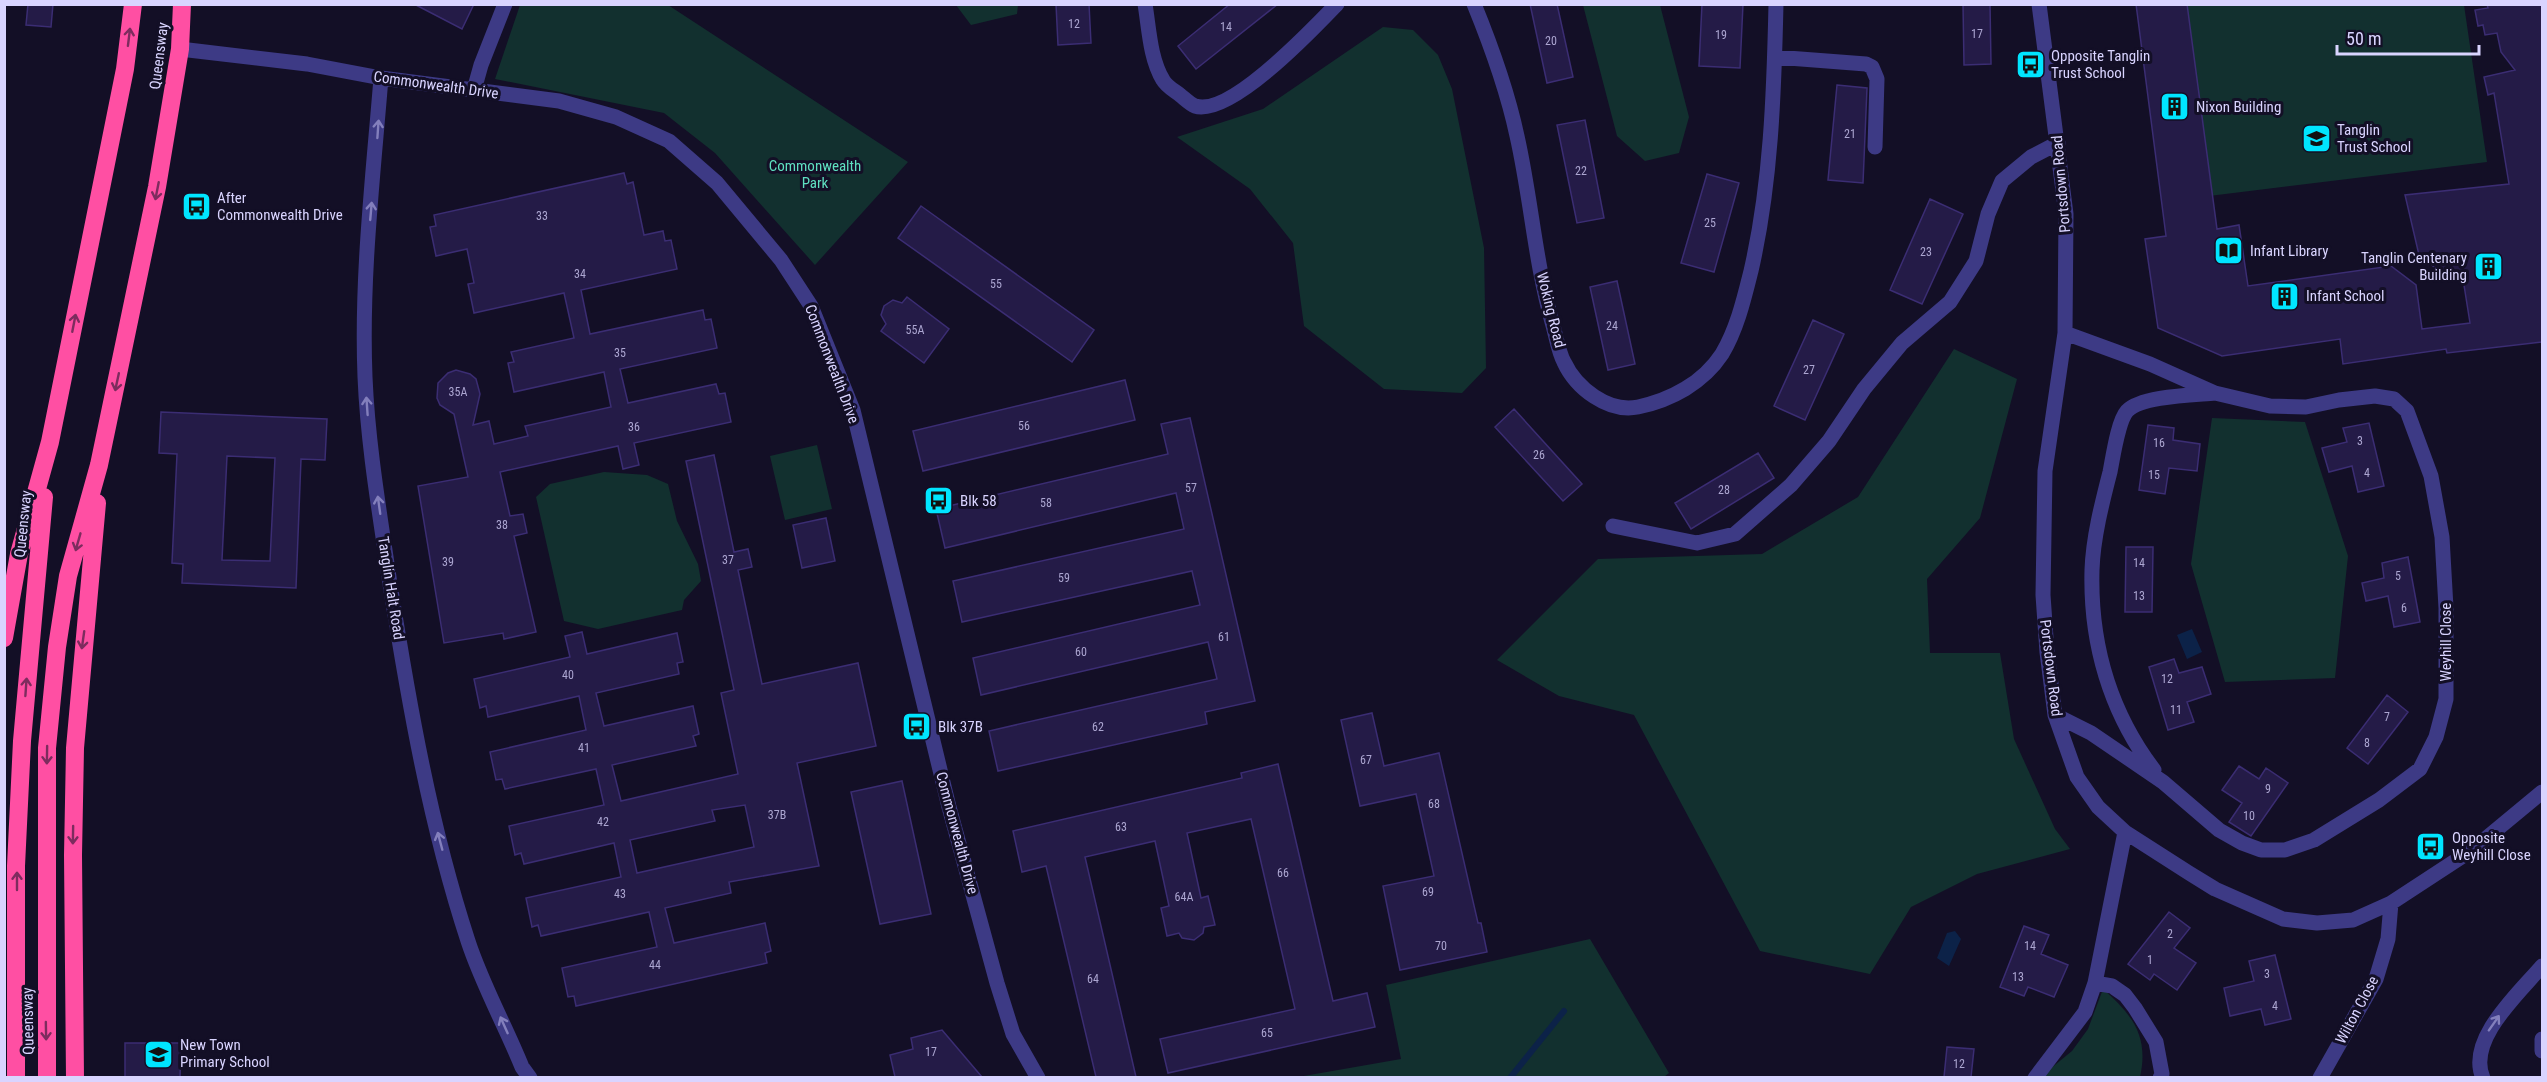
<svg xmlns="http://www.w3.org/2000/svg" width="2547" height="1082" font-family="'Roboto Condensed',sans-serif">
  <rect width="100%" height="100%" fill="#130f26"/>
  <path fill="#12302f" d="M520,5h148l240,157 -93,103 -100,-112 -51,-40 -169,-34z
    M956,5h62l-1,9 -46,11z
    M1583,5h77l29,112 -10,36 -34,8 -28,-25z
    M2187,5h277l23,157 -278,34z
    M1383,27l30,3 25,25 14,34 32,159 2,120 -24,25 -78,-4 -80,-63 -11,-83 -43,-54 -73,-52 86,-28z
    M1954,349l63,30 -37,139 -53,61 3,74h70l14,86 41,90 15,20 -93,25 -66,33 -41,67 -110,-23 -126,-236 -75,-19 -62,-36 101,-101 164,-5 96,-57z
    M2212,418l93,4 43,134 -13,122 -110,4 -34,-118z
    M817,445l15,64 -47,11 -15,-64z
    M604,472l43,3 21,9 9,37 21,43 3,17 -17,19 -2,10 -84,19 -34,-8 -28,-124 14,-13z
    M1590,939l79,134 -5,4h-366l103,-18 -15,-74z
    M2103,989c30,26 46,48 37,88l-101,1 33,-27 16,-22z"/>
  <path fill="#0c2248" d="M2192,629l10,23 -15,7 -10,-24z
    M1955,931l6,8 -12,27 -12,-8 10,-25z"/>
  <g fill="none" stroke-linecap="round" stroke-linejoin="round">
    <path stroke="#0c2248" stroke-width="6" d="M1510,1078l54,-67"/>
  </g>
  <path fill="#241b47" stroke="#3b2d73" stroke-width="1.5" fill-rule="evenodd" d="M28,4h25l-2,23 -25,-2z
    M414,4h60l-12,25z
    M1056,4h33l2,39 -33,2z
    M1230,4h48l-82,65 -18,-23z
    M1530,4h27l16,73 -26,6z
    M1702,4h41l-3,64 -41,-2z
    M1963,4h27l1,60 -27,1z
    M2136,4h51l30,225 22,-4 9,61 143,-20 25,19 6,44 48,-6 -7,-44 -11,2 -33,-26 -14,-60 104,-11 -15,-91 -6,2 -4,-18 31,-7 -14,-18 -4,-19 -12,2 -2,-10 -5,1 -3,-16 13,-2 -1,-4h55v338l-95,11 -1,-4 -103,15 -3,-25 -118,17 -64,-28 -13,-89 21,-3z
    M1837,85l30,3 -4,95 -35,-3z
    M1585,120l19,98 -27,5 -20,-98z
    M624,173l3,11 6,-2 11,53 19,-4 2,10 6,-1 6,29 -96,21 9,44 113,-24 2,10 6,-1 6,29 -97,21 8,34 88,-19 3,10 6,-1 6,29 -97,21 5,22 -16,4 -5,-23 -118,26 10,44 13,-2 4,19 -13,3 22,96 -32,7 -1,-6 -59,10 -26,-157 50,-9 -14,-63 -14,-9 -3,-7 1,-15 10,-10 8,-3 14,4 6,5 4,15 -7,31 16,-4 5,23 34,-8 -3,-10 86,-19 -7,-35 -90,20 -6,-29 6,-1 -3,-10 63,-14 -10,-45 -90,20 -6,-29 6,-1 -7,-34 -31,7 -6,-29 6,-1 -2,-11z
    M1707,174l32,9 -25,89 -33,-9z
    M1930,199l33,15 -41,90 -32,-14z
    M921,206l173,124 -22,32 -174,-124z
    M1617,281l18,83 -27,6 -18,-83z
    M907,297l42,32 -25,34 -43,-32 5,-7 -5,-9 3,-9 9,-6 9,3z
    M1813,320l31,14 -39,86 -31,-14z
    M1125,380l10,40 -212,51 -10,-40z
    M1514,409l68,75 -19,17 -68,-74z
    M161,412l166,7 -2,41 -24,-1 -5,129 -114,-5 1,-19 -11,-1 5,-109 -18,-1zM227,456l48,2 -5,103 -48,-1z
    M1190,418l65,283 -50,11 2,12 -209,47 -9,-40 228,-52 -9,-37 -227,53 -8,-37 227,-53 -8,-34 -230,51 -9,-41 231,-52 -8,-36 -231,55 -9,-39 232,-55 -7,-30z
    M2369,423l15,63 -26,6 -6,-26 -23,6 -7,-24 25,-6 -4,-14z
    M2148,425l26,3 -1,12 27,4 -3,27 -28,-3 -4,26 -26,-4z
    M1758,453l16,25 -83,51 -16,-26z
    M714,455l20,97 14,-3 4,18 -14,3 24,114 96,-21 18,83 -79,17 22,103 -90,16 2,11 -66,15 9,35 91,-20 6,28 -6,2 2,10 -191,43 -2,-10 -6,1 -6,-29 95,-21 -8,-35 -108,24 -3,-11 -6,2 -6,-29 95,-21 -7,-34 -90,21 -3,-11 -6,2 -6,-29 95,-21 -8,-36 -91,20 -3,-10 -6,1 -6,-28 96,-22 -7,-34 -91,21 -2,-11 -6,2 -6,-29 96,-22 -5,-21 17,-4 5,22 90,-21 6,29 -6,1 2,11 -83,19 8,33 89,-20 6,28 -6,2 3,10 -84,19 9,36 117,-27 -17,-81 13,-3 -48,-229zM745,805l9,42 -117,26 -7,-33 85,-19 -3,-11z
    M826,518l9,43 -33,7 -9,-43z
    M2126,547h27l-1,65h-27z
    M2408,557l12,65 -26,5 -6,-31 -22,5 -4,-18 22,-5 -2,-15z
    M2174,659l5,14 23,-6 9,27 -24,8 7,20 -26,8 -19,-63z
    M2387,695l21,17 -40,52 -21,-16z
    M1372,713l12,53 55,-13 39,170h3l6,29 -87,18 -17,-84 51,-10 -18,-82 -56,12 -19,-86z
    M1278,764l55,237 34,-8 8,34 -207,46 -8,-34 135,-30 -44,-190 -64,14 14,65 7,-2 7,29 -11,2 -1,6 -9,7 -12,-2 -3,-5 -12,3 -6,-28 8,-2 -14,-65 -70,16 51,220h-40l-50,-211 -24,6 -9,-41 229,-53 -1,-5z
    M2239,766l20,13 7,-11 22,15 -37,53 -22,-14 13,-19 -20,-13z
    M902,781l29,133 -51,10 -29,-132z
    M2169,912l21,16 -16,20 22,15 -19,27 -23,-16 -4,6 -22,-16z
    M2024,926l25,9 -8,19 27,11 -14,32 -26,-10 -4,9 -24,-9z
    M2275,955l16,64 -26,6 -4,-16 -31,7 -6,-28 30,-7 -5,-20z
    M942,1030l40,47h-87l-5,-22 23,-6 -2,-11z
    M125,1043h56l-1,34h-55z
    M1947,1047l27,2 -3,28h-27z"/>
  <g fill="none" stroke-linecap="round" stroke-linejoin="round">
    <path stroke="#3d3a85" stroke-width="15" d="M1145,4c4,24 5,55 18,76 3,6 12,11 17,15 4,3 10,9 15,11 35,11 118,-77 142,-102
      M1474,4c18,44 33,85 43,132 14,62 18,125 35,186 4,13 6,29 12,40 12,26 44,51 74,45 33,-7 65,-24 84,-53 15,-25 22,-55 29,-83 20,-87 23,-177 25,-267
      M2039,4l27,210 -1,119 -20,138 -2,124 4,57 8,63 22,62 21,30 27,25 64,41 26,16 68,30 34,4 36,-3 38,-17 81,-53 70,-58
      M180,49l127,15 74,14 178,23 57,16 53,24 48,42 64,77 30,46 42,104 96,397 48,176 16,51 25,44
      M1775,57l91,7 6,3 5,12 -2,68
      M381,78c-8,99 -20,200 -16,299 3,70 15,138 25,207 19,120 40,241 78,357 14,43 37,84 54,126l8,11
      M474,90l7,-25 24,-61
      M1613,526l84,17 38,-9 56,-49 38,-44 35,-52 38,-46 48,-41 26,-41 12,-47 14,-33 29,-24 27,-14
      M2055,715l36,18 72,49 56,48 23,13 19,7h24l29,-10 65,-40 41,-31 16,-32 10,-38v-91l-4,-71 -11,-61 -24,-65 -13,-12 -19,-3 -36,4 -33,7 -36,-1 -55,-13 -65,-29 -85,-31
      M2154,770c-44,-58 -64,-127 -62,-200 1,-32 10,-67 18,-98 3,-15 8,-51 17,-61 14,-15 67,-16 88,-18
      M2095,983l17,3 13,9 10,13 21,34 6,32 -2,4
      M2542,1039v12
      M2035,1078l50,-66 10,-29 30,-151
      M2320,1078l56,-99 12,-40 3,-36
      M2483,1078c-17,-38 37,-86 59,-112"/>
    <path stroke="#ff4fa3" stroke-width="18" d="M4,638l15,-84 31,-112 75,-373 8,-65
      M16,1078v-212l6,-125 22,-244
      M47,1078v-330l10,-101 11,-71 31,-111 58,-278 23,-138 2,-45
      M75,1078l-2,-223 2,-107 22,-245"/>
  </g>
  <defs><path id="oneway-shaft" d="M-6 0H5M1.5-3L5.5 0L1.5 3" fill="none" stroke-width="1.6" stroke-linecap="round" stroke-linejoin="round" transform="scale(1.5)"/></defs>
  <g stroke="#7d2c5e">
    <use href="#oneway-shaft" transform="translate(129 37) rotate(-83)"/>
    <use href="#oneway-shaft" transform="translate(157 191) rotate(101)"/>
    <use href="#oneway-shaft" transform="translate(74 323) rotate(-79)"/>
    <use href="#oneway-shaft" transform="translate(117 382) rotate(102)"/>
    <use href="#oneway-shaft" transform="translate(78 542) rotate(106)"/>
    <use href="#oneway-shaft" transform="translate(83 640) rotate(98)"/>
    <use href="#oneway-shaft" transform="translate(26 687) rotate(-86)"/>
    <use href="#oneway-shaft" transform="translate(47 755) rotate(91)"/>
    <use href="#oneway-shaft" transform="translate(73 835) rotate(91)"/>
    <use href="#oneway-shaft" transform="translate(17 881) rotate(-90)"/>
    <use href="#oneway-shaft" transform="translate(46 1031) rotate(89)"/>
  </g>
  <g stroke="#837fbc">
    <use href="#oneway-shaft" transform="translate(378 129) rotate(-86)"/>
    <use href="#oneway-shaft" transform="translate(371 211) rotate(-85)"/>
    <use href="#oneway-shaft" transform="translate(367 406) rotate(-94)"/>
    <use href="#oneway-shaft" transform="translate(379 505) rotate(-98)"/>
    <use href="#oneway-shaft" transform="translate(440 841) rotate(-105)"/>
    <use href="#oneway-shaft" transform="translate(2494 1023) rotate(-55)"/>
    <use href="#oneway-shaft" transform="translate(504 1025) rotate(-114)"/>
  </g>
  <defs>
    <symbol id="bus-square" viewBox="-11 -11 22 22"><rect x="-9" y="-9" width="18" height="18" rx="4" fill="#00e5ff" stroke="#130f26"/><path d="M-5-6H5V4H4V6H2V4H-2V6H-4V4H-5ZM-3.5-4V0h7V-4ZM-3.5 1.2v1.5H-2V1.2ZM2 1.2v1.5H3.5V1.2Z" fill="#111"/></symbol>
    <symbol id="building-square" viewBox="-11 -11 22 22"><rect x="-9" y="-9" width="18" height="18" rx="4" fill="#00e5ff" stroke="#130f26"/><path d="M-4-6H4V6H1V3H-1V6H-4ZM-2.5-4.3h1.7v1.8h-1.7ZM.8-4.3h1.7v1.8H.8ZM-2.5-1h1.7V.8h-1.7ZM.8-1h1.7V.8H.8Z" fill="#111"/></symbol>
    <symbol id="school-square" viewBox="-11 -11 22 22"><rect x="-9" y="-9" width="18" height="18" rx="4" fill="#00e5ff" stroke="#130f26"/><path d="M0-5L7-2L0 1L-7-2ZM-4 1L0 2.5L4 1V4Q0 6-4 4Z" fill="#111"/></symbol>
    <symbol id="library-square" viewBox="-11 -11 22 22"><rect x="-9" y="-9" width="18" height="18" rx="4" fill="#00e5ff" stroke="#130f26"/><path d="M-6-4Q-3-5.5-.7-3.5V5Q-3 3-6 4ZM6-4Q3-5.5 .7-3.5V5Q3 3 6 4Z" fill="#111"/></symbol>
  </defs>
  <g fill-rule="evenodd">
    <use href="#bus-square" x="2014" y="48" width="33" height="33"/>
    <use href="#building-square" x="2158" y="90" width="33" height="33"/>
    <use href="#school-square" x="2300" y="122" width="33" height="33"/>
    <use href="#bus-square" x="180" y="190" width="33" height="33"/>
    <use href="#library-square" x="2212" y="234" width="33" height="33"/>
    <use href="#building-square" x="2472" y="250" width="33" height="33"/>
    <use href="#building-square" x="2268" y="280" width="33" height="33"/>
    <use href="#bus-square" x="922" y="484" width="33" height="33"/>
    <use href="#bus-square" x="900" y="710" width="33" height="33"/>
    <use href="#bus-square" x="2414" y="830" width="33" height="33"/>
    <use href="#school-square" x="142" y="1038" width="33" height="33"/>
  </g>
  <g text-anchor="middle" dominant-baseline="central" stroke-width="6" stroke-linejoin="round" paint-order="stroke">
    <g font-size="12" fill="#aca6d1">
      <text x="1074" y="24">12</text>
      <text x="1226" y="27">14</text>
      <text x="1977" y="34">17</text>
      <text x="1721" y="35">19</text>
      <text x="1551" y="41">20</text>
      <text x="1850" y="134">21</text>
      <text x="1581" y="171">22</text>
      <text x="542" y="216">33</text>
      <text x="1710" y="223">25</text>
      <text x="1926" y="252">23</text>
      <text x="580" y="274">34</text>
      <text x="996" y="284">55</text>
      <text x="1612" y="326">24</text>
      <text x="915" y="330">55A</text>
      <text x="620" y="353">35</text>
      <text x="1809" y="370">27</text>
      <text x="458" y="392">35A</text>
      <text x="1024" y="426">56</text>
      <text x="634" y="427">36</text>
      <text x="2360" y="441">3</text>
      <text x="2159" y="443">16</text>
      <text x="1539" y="455">26</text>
      <text x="2367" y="473">4</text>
      <text x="2154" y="475">15</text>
      <text x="1191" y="488">57</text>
      <text x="1724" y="490">28</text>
      <text x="1046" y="503">58</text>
      <text x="502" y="525">38</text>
      <text x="728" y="560">37</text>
      <text x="448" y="562">39</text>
      <text x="2139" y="563">14</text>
      <text x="2398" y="576">5</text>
      <text x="1064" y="578">59</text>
      <text x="2139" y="596">13</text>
      <text x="2404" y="608">6</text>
      <text x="1224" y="637">61</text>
      <text x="1081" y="652">60</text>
      <text x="568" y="675">40</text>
      <text x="2167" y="679">12</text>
      <text x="2176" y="710">11</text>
      <text x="2387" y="717">7</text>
      <text x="1098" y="727">62</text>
      <text x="2367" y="743">8</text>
      <text x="584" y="748">41</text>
      <text x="1366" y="760">67</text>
      <text x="2268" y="789">9</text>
      <text x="1434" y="804">68</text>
      <text x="777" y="815">37B</text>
      <text x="2249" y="816">10</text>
      <text x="603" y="822">42</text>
      <text x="1121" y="827">63</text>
      <text x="1283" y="873">66</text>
      <text x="1428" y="892">69</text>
      <text x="620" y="894">43</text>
      <text x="1184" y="897">64A</text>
      <text x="2170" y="934">2</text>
      <text x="1441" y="946">70</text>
      <text x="2030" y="946">14</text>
      <text x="2150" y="960">1</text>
      <text x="655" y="965">44</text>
      <text x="2267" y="974">3</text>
      <text x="2018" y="977">13</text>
      <text x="1093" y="979">64</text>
      <text x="2275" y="1006">4</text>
      <text x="1267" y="1033">65</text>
      <text x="931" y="1052">17</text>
      <text x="1959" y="1064">12</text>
    </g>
    <g font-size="15" fill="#d9d4ff" stroke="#130f26">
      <text transform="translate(159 56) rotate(-83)">Queensway</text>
      <text transform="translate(436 85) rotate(8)">Commonwealth Drive</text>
      <text transform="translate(2061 184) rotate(-95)">Portsdown Road</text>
      <text transform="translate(1551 310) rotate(76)">Woking Road</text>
      <text transform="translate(832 364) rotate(69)">Commonwealth Drive</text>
      <text transform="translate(23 524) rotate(-84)">Queensway</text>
      <text transform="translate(391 588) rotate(81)">Tanglin Halt Road</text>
      <text transform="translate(2446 642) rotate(-90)">Weyhill Close</text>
      <text transform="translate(2051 668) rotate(83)">Portsdown Road</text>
      <text transform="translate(957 833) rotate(75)">Commonwealth Drive</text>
      <text transform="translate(2357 1010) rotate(-62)">Wilton Close</text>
      <text transform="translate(28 1021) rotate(-91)">Queensway</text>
    </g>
    <g font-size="15" fill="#d9d4ff" stroke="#130f26" text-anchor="start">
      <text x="2051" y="56">Opposite Tanglin<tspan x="2051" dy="17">Trust School</tspan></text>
      <text x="2196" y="107">Nixon Building</text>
      <text x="2337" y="130">Tanglin<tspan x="2337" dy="17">Trust School</tspan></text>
      <text x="217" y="198">After<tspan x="217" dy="17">Commonwealth Drive</tspan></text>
      <text x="2250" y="251">Infant Library</text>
      <text x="2467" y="258" text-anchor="end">Tanglin Centenary<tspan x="2467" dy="17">Building</tspan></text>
      <text x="2306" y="296">Infant School</text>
      <text x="960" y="501">Blk 58</text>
      <text x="938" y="727">Blk 37B</text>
      <text x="2452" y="838">Opposite<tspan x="2452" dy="17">Weyhill Close</tspan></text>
      <text x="180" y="1045">New Town<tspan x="180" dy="17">Primary School</tspan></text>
    </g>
    <g font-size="15" fill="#5fe0c0" stroke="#130f26">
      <text x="815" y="166">Commonwealth<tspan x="815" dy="17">Park</tspan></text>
    </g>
  </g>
  <rect width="2547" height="1082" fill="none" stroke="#d9d4ff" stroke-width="12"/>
  <path d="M2337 45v9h142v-9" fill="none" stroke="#d9d4ff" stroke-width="3"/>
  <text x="2346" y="45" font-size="18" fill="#d9d4ff" stroke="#130f26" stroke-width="4.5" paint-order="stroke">50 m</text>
</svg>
